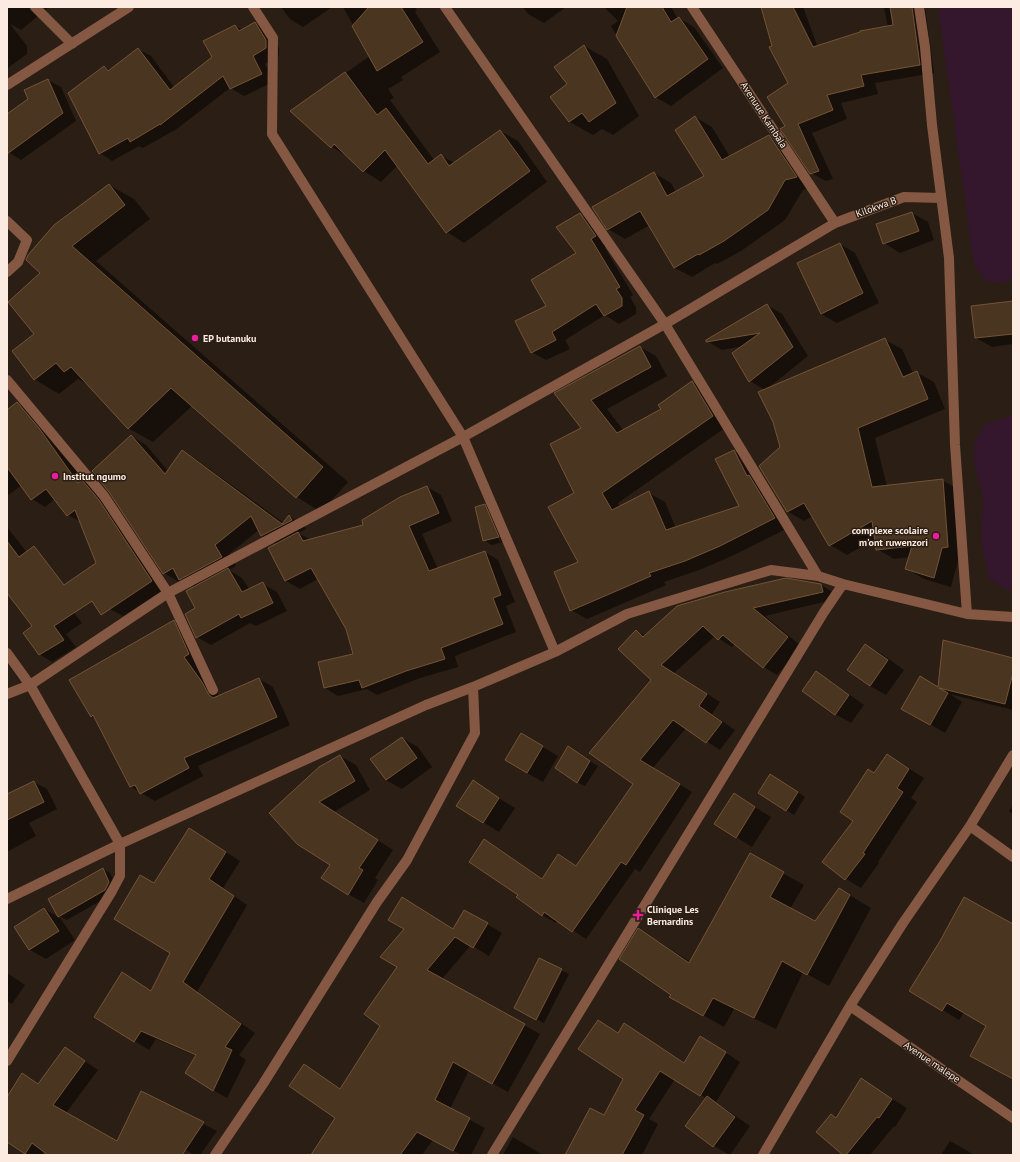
<svg xmlns="http://www.w3.org/2000/svg" width="1020" height="1162" font-family="'PT Sans',sans-serif">
  <rect width="100%" height="100%" fill="#2b1e14"/>
  <path fill="#34172d" d="M938,7h75v269l-8,8 -19,-3 -12,-16z
    M1013,415v176l-8,-2 -16,-10 -8,-39 2,-41 -9,-38 1,-20 11,-17z"/>
  <path fill="#0007" fill-rule="evenodd" d="M7,7h42l-28,23 -11,-6 17,22v8l-19,14h-1z
    M281,7h51l-29,20 -13,-8z
    M343,7h72l2,3 -2,2 25,40 -39,25 2,3 -15,9 6,9 -4,2 44,60 7,-4 14,7 45,-32 18,10 29,41 -83,61 -17,-11 -49,-67 -17,17 -17,-11 -16,-14 -16,-10 -41,-36 79,-55z
    M523,7h43l-22,16 -16,-9z
    M604,7h67l7,12 1,-1 15,9 29,41 -52,38 -16,-9 -44,-71 7,-5z
    M762,7h41l22,60 63,-40 -4,-20h41l9,66 -59,10 3,11 -37,9 6,16 -35,14 21,46 -7,2 -15,-8 -25,-47 3,-42 -16,-38z
    M255,23l13,8 11,17v7l-14,9 10,17 -31,15 -14,-8 -56,43h-1l-30,17 -4,-2 -27,15 -12,-8 4,-86 6,3 28,-21 13,7 23,31 39,-30 22,-31 8,4z
    M584,46l23,13 32,57 -26,19 -11,-6 -9,6 -23,-13 -19,-25 18,-13z
    M48,80l13,7 15,34 -55,39 -14,-9v-36l22,-16z
    M695,117l17,10 18,30 39,-21 17,10 27,41 -10,3 -18,30 -44,31 -24,13 -2,-1 -23,14 -17,-9 -25,-43 -25,14 -17,-10 46,-56 17,10 5,9 29,-16z
    M109,185l25,14 16,20 -54,42 252,221 -27,30 -24,-15 -105,-91 -39,36 -25,-14 -38,-42 -12,-7 -19,15 -25,-15 1,-45 6,-61z
    M912,213l16,9 6,18 -34,13 -16,-10z
    M580,215l15,8 15,22 -5,3 28,47 -3,2 6,10v7l-17,10 -14,-9 -40,25 5,9 -24,11 -14,-8 15,-46 30,-53z
    M840,244l15,9 24,50 -42,20 -16,-9z
    M1013,302v42l-21,3 -16,-9z
    M767,305l15,9 26,42 -40,32 117,-48 17,9 11,24 3,-1 18,10 11,27 -70,29 12,49 55,-7 17,10v67l-8,30 -27,-8 -17,-10 3,-12 -16,2 -17,-10 -2,-10 -28,16 -17,-10 -17,-29 -9,5 -17,-10 -6,-63 -16,-58 -15,-9 -17,-28 10,-7 -21,4 -15,-9z
    M640,347l16,9 11,20 -60,33 16,21 39,-20 30,-28 16,9 21,34 -111,78 2,4 29,-14 16,9 11,26 64,-21 -6,-56 16,9 40,67 -54,27 -34,15 -38,13 2,3 -79,34 -16,-9 8,-47 -4,-69 8,-65 -27,-35z
    M17,403l13,8 22,26 32,45 11,6 70,101 -42,27 -13,-7 -13,-46 -16,-41 -13,-7 -13,-16 -10,8 -13,-8 -10,-14 -15,11v-85z
    M131,436l15,9 22,26 15,-20 14,9 87,63 5,-7 15,9 2,4 -8,4 13,7 53,-14 63,-39 14,8 11,26 -30,13 16,35 47,-17 13,8 17,42 -9,4 10,26 -61,24 3,11 -38,11 -43,17 -10,-6 -29,7 -13,-8 29,-33 -7,-26 -29,-50 -18,10 -14,-8 -17,-33 8,-4 -15,-8 -3,-6 -30,24 7,12 -7,4 13,8 8,12 13,-6 14,8 10,19 -31,15 -6,-3 -39,22 -14,-8v-29l-2,-21 -13,-7 -3,2 -15,-9 -54,-81z
    M484,505l8,5 14,31 -14,4 -8,-5zM486,509h2l13,32 -1,1z
    M7,527l75,96 -16,11 10,13 -24,15 -13,-8 -6,-27 -26,-36z
    M821,585l13,8 2,6 -71,17 36,30 -24,29 -13,-8 -29,-23 -3,3 -17,-11 -41,37 46,29 -8,12 23,16 -15,20 -34,-22 -33,40 39,24 -52,80 -5,-3 -49,70 -28,-19 -2,3 -14,-8 -23,-20 -22,-47 46,31 15,-24 19,12 57,-84 18,-103 -16,-49 9,5z
    M174,621l14,9 31,66 40,-17 14,8 17,38 -92,41 5,10 -48,25 -24,-14 -35,-68 -5,-3z
    M944,641l69,18v51l-63,-16 12,8 -17,31 -42,-25 36,-19z
    M866,645l16,9 22,16 -18,25 -16,-9z
    M816,673l16,9 32,23 -13,18 -16,-9z
    M402,738l16,9 14,20 -30,22 -16,-9z
    M538,744l20,12 -15,26 -16,-9z
    M576,752l22,14 -13,20 -8,-4z
    M888,755l36,23 -13,20 6,4 -39,60 1,1 -18,25 -15,-9 -23,-18 31,-40 21,-47z
    M340,756l16,9 14,25 -36,22 59,38 -18,28 3,2 -14,23 -16,-9 -17,-29 -61,-52z
    M778,779l27,18 -11,18 -8,-5z
    M34,782l13,7 10,20 -28,14 7,13 -29,16v-55z
    M473,782l42,26 -16,24 -16,-10z
    M734,794l37,23 -19,30 -16,-10z
    M1013,805v9l-4,-3z
    M204,838l36,23 -17,27 24,17 -50,87 58,41 -16,22 7,5 -19,38 -14,-8 -17,-34 -40,-17 -7,11 -53,-33 27,-44 29,18 20,-38 -17,-69z
    M750,855l54,30 -14,24 25,13 24,-33 32,19 -42,78 -26,-14 -27,57 -42,-20 -10,18 -53,-30 1,-3 -33,-64 20,12 31,20z
    M103,869l7,4 7,14 -4,7 -46,26 -8,-4 16,24 -29,19 -16,-9 -15,-23 29,-18 16,9 -11,-19z
    M465,911l37,22 -13,23 -18,-11 -29,34 98,55 -32,58 -39,-22 -19,39 35,19 -14,27h-9l-29,-15 -11,15h-110l25,-37 -33,-53 37,24 113,-159z
    M1013,925v153l-26,-53 -23,-13 -5,8 -49,-30z
    M561,970l8,4 -25,49 -21,-11z
    M7,973l18,12 -13,19 -5,-3z
    M598,1021l21,12 6,-9 60,39 30,-17 25,16 -24,40 34,24 -20,29 -16,-9 -27,-20 19,-28 -31,-19 -26,40 9,5 -16,31h-77l39,-39 20,-37z
    M66,1048l32,22 -32,43 74,42h-91l-4,-4 -3,4h-13l-22,-14v-42l32,-14z
    M862,1080l45,28 -12,19 -1,-1 -24,29h-26l-12,-40 5,3z
    M142,1093l75,38 -17,24h-5l-28,-15 -8,15h-6z
    M513,1137l30,18h-40z
    M950,1141l16,9 8,5h-33z"/>
  <path fill="#4a3521" stroke="#745335" d="M369,7h32l22,35 -46,29 -25,-45z
    M627,7h35l9,15 8,-5 29,42 -53,39 -39,-62z
    M761,7h32l20,40 47,-15v-1l33,-6 -3,-18h22l8,58 -59,10 3,11 -37,9 6,15 -35,14 21,47 -9,3 -30,-45 5,-3 -18,-29 21,-14 -19,-36 3,-1z
    M255,22l11,18v8l-13,8 9,18 -32,15 -7,-13 -63,49v-1l-30,18 -2,-4 -29,16 -31,-61 36,-27 4,5 30,-23 32,42 42,-33 -9,-16 32,-16 4,6z
    M584,45l32,58 -27,19 -7,-9 -13,9 -19,-25 17,-13 -13,-17z
    M345,72l32,43 9,-7 42,56 13,-10 8,12 51,-36 30,41 -84,62 -61,-83 -22,22 -29,-28 -3,4 -41,-37z
    M48,79l15,34 -56,41v-40l21,-15 -4,-9z
    M695,116l27,44 47,-25 28,42 -12,3 -17,30 -44,31 -25,14 -1,-1 -24,14 -34,-57 -33,19 -15,-23 62,-35 13,24 37,-20 -29,-46z
    M109,184l16,21 -53,41 251,221 -27,31 -125,-110 -43,41 -57,-62 -7,5 -8,-9 -22,17 -22,-29 22,-17 -26,-32 32,-29 -14,-13 2,-5 26,-30z
    M912,212l7,19 -36,13 -7,-20z
    M580,213l16,23 -5,3 29,48 -4,2 6,9v8l-18,10 -8,-12 -44,28 4,8 -25,13 -16,-32 31,-15 -15,-26 45,-27 -20,-26z
    M840,243l23,50 -42,21 -24,-51z
    M1013,301v33l-38,4 -4,-32z
    M767,304l26,43 -44,35 -17,-29 28,-20 -54,9v-2z
    M885,338l18,39 14,-6 11,28 -70,29 14,59 71,-8 5,68 -6,1 -8,30 -29,-9 7,-23 -36,4 -4,-29 -43,25 -25,-43 -17,9 -28,-46 21,-19 -7,-25 -15,-30z
    M640,346l11,21 -60,33 26,33 44,-24 -3,-4 34,-24 21,35 -111,77 10,17 37,-19 17,39 73,-24 -24,-47 19,-9 13,26 2,-1 26,43 -55,28 -35,15 -36,12 2,3 -81,35 -16,-39 24,-10 -30,-55 26,-14 -24,-49 31,-16 -27,-35z
    M17,402l22,26 39,55 4,-3 17,20 53,81 -51,34 -9,-14 -38,25 10,14 -25,15 -16,-22 9,-7 -25,-33v-52l12,16 15,-11 30,39 32,-22 -21,-53 -8,6 -21,-27 -15,11 -24,-33v-57z
    M131,435l34,39 17,-24 100,74 7,-9 3,5 -31,16 -10,-20 -36,29 7,12 -43,23 -6,-12 -10,6 -54,-82 -17,-21z
    M427,486l12,27 -30,13 20,45 56,-20 16,44 -8,3 10,26 -62,24 4,11 -39,12 -44,17 -3,-8 -35,8 -6,-26 35,-8 -7,-25 -35,-61 -26,13 -17,-33 30,-16 5,9 60,-16 -1,-5 38,-23z
    M485,504l14,33 -16,4 -8,-34z
    M228,568l14,24 21,-10 10,21 -32,15 -2,-4 -43,24 -11,-24 10,-6 -9,-17z
    M786,578l35,6 2,8 -70,16 35,29 -25,31 -40,-33 -5,5 -15,-14 -42,39 46,29 -8,12 23,16 -16,21 -33,-23 -33,40 40,24 -54,81 -5,-3 -49,70 -28,-20 -2,4 -26,-19 2,-2 -49,-33 15,-23 58,40 16,-25 18,12 57,-82 -44,-31 62,-73 -33,-31 18,-19 7,7 34,-31 48,-14z
    M174,620l15,34 -5,3 18,25 7,13 4,3 46,-20 18,39 -93,41 5,10 -49,26 -5,-9 -5,2 -37,-72 -2,2 -22,-37z
    M943,640l70,18v15l-8,31 -66,-16 9,5 -18,32 -29,-16 19,-33 18,11z
    M865,644l23,16 -18,26 -23,-16z
    M816,671l33,24 -14,20 -33,-24z
    M521,733l22,13 -16,27 -22,-13z
    M402,737l15,21 -31,22 -16,-21z
    M568,746l22,15 -13,22 -22,-15z
    M887,754l22,15 -12,19 6,4 -40,61 2,1 -20,26 -23,-18 31,-41 -13,-9 28,-43 6,4z
    M340,755l15,26 -36,21 59,38 -19,28 4,2 -15,25 -27,-17 9,-13 -33,-21 -28,-31 50,-46z
    M770,774l28,18 -12,19 -28,-18z
    M473,780l26,18 -16,25 -27,-17z
    M34,781l10,21 -37,18v-26z
    M734,793l21,14 -19,31 -22,-14z
    M189,828l37,24 -17,27 25,17 -51,86 58,42 -16,23 7,3 -19,41 -28,-18 11,-18 -55,-24 -7,11 -40,-25 28,-45 29,19 19,-38 -56,-34 26,-44 14,8z
    M750,853l34,19 -14,25 45,24 24,-33 11,7 -43,80 -25,-14 -28,57 -41,-20 -10,18 -34,-19 2,-2 -52,-36 19,-31 51,35z
    M103,868l6,14 -4,8 -47,27 -10,-18z
    M402,897l51,32 11,-19 24,13 -15,25 -18,-11 -28,33 98,54 -33,60 -39,-22 -18,38 35,18 -17,33 -36,-19 -17,23h-89l24,-37 -46,-32 15,-22 36,25 40,-63 -16,-12 33,-47 -17,-10 24,-28 -16,-9z
    M964,897l49,27v155l-43,-23 16,-30 -39,-23 -5,8 -33,-20 31,-50z
    M44,908l15,23 -30,19 -15,-23z
    M539,958l23,11 -26,51 -22,-12z
    M598,1020l20,13 6,-10 60,40 16,-27 26,16 -26,44 -40,-25 -25,39 9,5 -22,40h-57l25,-47 14,7 19,-36 -45,-30z
    M65,1047l20,14 -32,44 64,36 24,-50 63,31 -22,33h-134l-16,-12 -7,11 -18,-12v-45l15,-24 16,11z
    M861,1078l31,21 -13,19 -2,-1 -31,38h-3l-27,-23 15,-18 5,4z
    M707,1096l28,21 -22,30 -28,-21z"/>
  <g fill="none" stroke-linecap="round" stroke-linejoin="round">
    <path stroke="#855843" stroke-width="10" d="M35,7l37,37
      M253,7l20,31 -1,96 191,303 92,215
      M445,7l220,317 153,252
      M692,7l143,216
      M919,7l6,40 7,78 17,133 6,187 12,169
      M7,85l122,-78
      M7,221l20,19 -9,22 -11,10
      M7,380l97,116 64,97 45,97
      M7,653l23,32 90,159v32l-8,15 -105,170
      M7,694l23,-9 138,-92 295,-156 202,-113 170,-101 69,-26 37,1
      M970,826l43,31
      M7,899l113,-55 306,-139 47,-18 82,-35 72,-38 144,-44 47,6 25,8 124,30 46,3
      M850,1006l163,112
      M215,1155l48,-71 114,-182 30,-42 68,-127 -2,-46
      M492,1155l332,-543 19,-28
      M763,1155l87,-149 53,-83 67,-97 43,-71"/>
  </g>
  <g fill="#ec1c9e" stroke="#2b1e14" stroke-width="1.5">
    <circle cx="195" cy="338" r="4"/>
    <circle cx="55" cy="476" r="4"/>
    <circle cx="936" cy="536" r="4"/>
    <path d="M636 909h4v4h4v4h-4v4h-4v-4h-4v-4h4z"/>
  </g>
  <g text-anchor="middle" dominant-baseline="central" stroke-width="3" stroke-linejoin="round" paint-order="stroke">
    <g font-size="10" fill="#fcebe0" stroke="#2b1e14">
      <text transform="translate(764 115) rotate(57)">Avenuue Kambala</text>
      <text transform="translate(876 207) rotate(-20)">Kilokwa B</text>
      <text transform="translate(932 1062) rotate(34)">Avenue malepe</text>
    </g>
    <g font-size="10" font-weight="bold" fill="#fcebe0" stroke="#2b1e14" text-anchor="start">
      <text x="203" y="338">EP butanuku</text>
      <text x="63" y="476">Institut ngumo</text>
      <text x="928" y="530" text-anchor="end">complexe scolaire<tspan x="928" dy="12">m'ont ruwenzori</tspan></text>
      <text x="647" y="909">Clinique Les<tspan x="647" dy="12">Bernardins</tspan></text>
    </g>
  </g>
  <rect width="1020" height="1162" fill="none" stroke="#fcebe0" stroke-width="16"/>
</svg>
